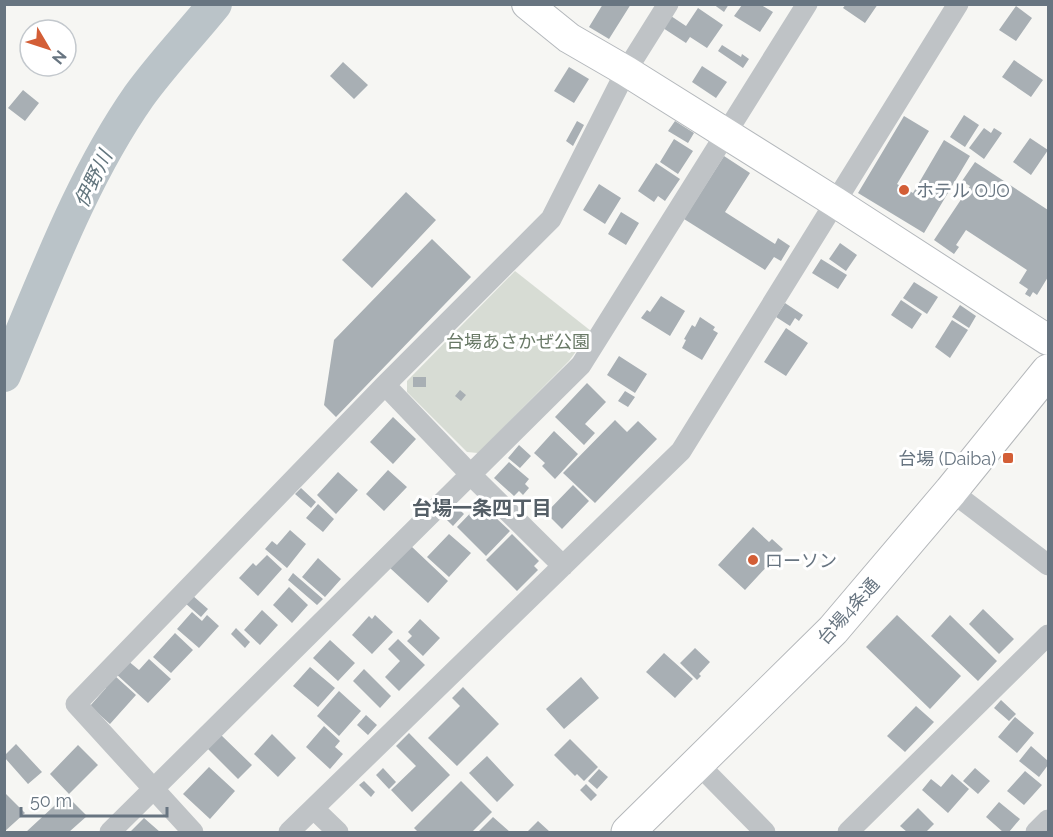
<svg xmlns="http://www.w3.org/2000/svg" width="1053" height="837" font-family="Raleway,'Noto Sans JP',sans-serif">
  <rect width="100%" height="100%" fill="#f6f6f3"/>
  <path fill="#d7dcd4" d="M515,271l76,60 -22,30 -91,92 -11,-1 -60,-60v-11z"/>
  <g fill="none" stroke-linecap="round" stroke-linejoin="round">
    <path stroke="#bac3c8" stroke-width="34" d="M4,375c40,-94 77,-196 135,-279 23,-32 51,-61 76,-92"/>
  </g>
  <path fill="#a8afb4" d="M603,4h28l-22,35 -20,-12z
    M713,4h16l-5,8z
    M846,4h32l-13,19 -22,-15z
    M742,5h19l12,7 -13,20 -26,-16z
    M1016,6l16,12 -16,23 -17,-11z
    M698,8l25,17 -16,23 -17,-11 -4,6 -23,-15 8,-12 15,10z
    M722,45l19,12 1,-3 7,5 -6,9 -25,-17z
    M1014,60l29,20 -12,17 -29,-20z
    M343,62l25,23 -14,14 -24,-23z
    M702,66l25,16 -11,16 -24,-16z
    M569,67l20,12 -15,24 -20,-12z
    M23,90l16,13 -14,18 -17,-13z
    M964,115l15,10 -14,22 -15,-10z
    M904,116l25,15 -32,53 16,9 31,-53 26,16 -46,77 -66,-40z
    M577,121l7,4 -11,21 -7,-5z
    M675,121l19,12 -6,10 -20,-12z
    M984,128l7,5 3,-5 8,5 -18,26 -15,-11z
    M1030,138l18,12 -17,25 -18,-13z
    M674,139l19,12 -15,23 -18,-12z
    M724,156l26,17 -25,39 50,32 3,-6 12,8 -9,15 -7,-4 -9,13 -81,-51z
    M975,162l73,48v67l-11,18 -4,-3 -3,5 -5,-3 3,-5 -9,-6 8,-13 -61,-40 -10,15 3,2 -5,7 -20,-14 36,-54 -8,-5z
    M656,163l24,16 -15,22 -7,-5 -4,6 -16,-11z
    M599,184l22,14 -16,26 -22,-14z
    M406,192l30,28 -64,68 -30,-28z
    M621,212l18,11 -13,22 -18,-11z
    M432,239l39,38 -135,140 -12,-12 10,-65z
    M840,243l17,12 -11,16 -17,-12z
    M821,259l26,16 -9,14 -26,-16z
    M914,282l24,15 -11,17 -24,-16z
    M661,296l24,15 -15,25 -29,-18 6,-8 3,2z
    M901,300l21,14 -10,15 -21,-14z
    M785,303l18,12 -4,6 -4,-3 -5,8 -14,-9z
    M960,305l16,11 -7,12 -17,-11z
    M700,317l15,10 -2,3 5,3 -16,27 -20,-12 4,-8 -2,-1 8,-14 3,2z
    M952,320l16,10 -18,28 -15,-11z
    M786,328l22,15 -22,33 -22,-14z
    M619,356l28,18 -12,19 -28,-18z
    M413,377h13v10h-13z
    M587,383l19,19 -21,22 10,9 -11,12 -29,-28z
    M460,390l6,5 -5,6 -6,-5z
    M625,391l10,6 -7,10 -10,-6z
    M393,417l23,22 -23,25 -23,-22z
    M615,420l12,12 11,-11 19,18 -62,64 -32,-30z
    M554,431l24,23 -23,25 -13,-13 3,-3 -11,-10z
    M519,445l12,11 -11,12 -12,-10z
    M509,462l20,17 -4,5 4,4 -6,7 -4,-4 -5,5 -20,-18z
    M388,470l19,17 -23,24 -18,-17z
    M338,472l20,18 -22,24 -19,-19z
    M573,485l16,16 -27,28 -16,-16z
    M301,488l15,14 -5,6 -16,-14z
    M480,503l30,28 -24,25 -29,-29z
    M318,504l16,15 -11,13 -17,-14z
    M454,504l10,10 -11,12 -10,-10z
    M753,527l16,15 3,-3 11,10 -38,41 -27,-25z
    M290,530l16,14 -19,24 -22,-19 7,-8 5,4z
    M449,534l22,19 -22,24 -22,-20z
    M512,534l27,27 -5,5 4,4 -21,21 -31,-31z
    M411,546l37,35 -20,22 -38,-35z
    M267,555l15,14 -24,27 -19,-18 14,-15 3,3z
    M318,558l23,21 -16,18 -23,-20z
    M293,573l30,26 -6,6 -29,-25z
    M289,587l19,18 -16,18 -19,-18z
    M192,595l16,14 -7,8 -16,-14z
    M983,609l31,30 -15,15 -30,-30z
    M262,610l16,15 -18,20 -16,-15z
    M192,612l10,9 5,-6 12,11 -20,22 -22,-19z
    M375,615l18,17 -21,22 -20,-19 17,-19 3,3z
    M897,615l64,61 -31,33 -64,-62z
    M950,615l47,46 -19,20 -47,-45z
    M420,619l20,19 -17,18 -16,-15 5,-5 -4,-4z
    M236,628l14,14 -5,6 -14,-14z
    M175,633l18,17 -22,23 -18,-16z
    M398,639l27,26 -26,26 -14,-14 15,-16 -12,-12z
    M330,640l25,23 -17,18 -25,-23z
    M695,648l15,14 -11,12 2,2 -4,4 -17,-17z
    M664,653l29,26 -18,19 -29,-26z
    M149,659l22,20 -23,24 -33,-30 12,-13 12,10z
    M310,667l25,21 -17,19 -25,-21z
    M364,669l27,27 -11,12 -27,-27z
    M114,675l22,20 -26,29 -20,-18 16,-18 -2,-3z
    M581,677l18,21 -35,31 -18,-20z
    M463,687l36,37 -42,42 -29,-28 32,-32 -8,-8z
    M339,691l22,20 -22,25 -22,-20z
    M1001,700l15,14 -7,7 -15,-13z
    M916,706l18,16 -29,30 -18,-16z
    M366,715l11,10 -9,10 -11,-10z
    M1015,717l19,16 -17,20 -19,-16z
    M324,726l16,15 -5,6 8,7 -13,15 -24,-22z
    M409,733l41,42 -38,37 -21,-22 25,-24 -20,-20z
    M272,734l24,24 -18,19 -24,-23z
    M221,735l31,30 -14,14 -31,-31z
    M570,739l28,28 -14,14 -7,-7 -2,2 -21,-21z
    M16,744l26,28 -14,12 -23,-26v-3z
    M78,745l20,20 -29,29 -19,-20z
    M1031,746l17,15v4l-9,12 -20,-16z
    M487,756l27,29 -17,17 -28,-29z
    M209,767l26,24 -25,28 -27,-25z
    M383,768l13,14 -7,7 -13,-14z
    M975,768l15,13 -12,13 -15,-13z
    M599,769l9,8 -11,12 -9,-8z
    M1025,771l17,14 -18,20 -17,-14z
    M952,774l17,15 -21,24 -26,-23 9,-11 10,8z
    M364,781l11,11 -4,5 -12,-12z
    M461,781l31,31 -20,20h-54l-4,-4z
    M586,784l11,11 -6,6 -11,-11z
    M4,792l21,21 -21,19z
    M66,795l21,21 -18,16h-43z
    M999,802l21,17 -11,13h-6l-17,-15z
    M918,808l16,16 -8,8h-19l-7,-6z
    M493,817l17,15h-32z
    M144,818l16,14h-30z
    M538,821l12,11h-23z"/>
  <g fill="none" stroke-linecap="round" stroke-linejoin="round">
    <defs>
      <path id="secondary" d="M527,4l42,34 57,33 209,131 213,138"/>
      <path id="highway" d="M628,832l205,-202 118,-139 97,-120"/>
    </defs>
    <use href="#secondary" stroke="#b4b8bc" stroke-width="32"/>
    <use href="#highway" stroke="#b4b7ba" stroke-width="35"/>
    <path stroke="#bfc3c6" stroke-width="21" d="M385,385l87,91 91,90
      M951,491l97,74
      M698,764l67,68
      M314,809l24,23
      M110,832l471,-467 226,-361
      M193,832l-117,-128 309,-319 166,-166 75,-148 42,-67
      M289,832l392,-381 277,-447
      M848,832l200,-197
      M1036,832l12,-12"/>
    <use href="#secondary" stroke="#fff" stroke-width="30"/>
    <use href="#highway" stroke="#fff" stroke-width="33"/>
  </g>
  <g fill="#d35e36" stroke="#fff" stroke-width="2">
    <circle cx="904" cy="190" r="6"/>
    <rect x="1002" y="452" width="12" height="12" rx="3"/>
    <circle cx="753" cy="560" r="6"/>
  </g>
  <g text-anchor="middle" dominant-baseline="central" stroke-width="6" stroke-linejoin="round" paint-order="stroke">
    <g font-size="18" fill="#687581" stroke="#fff" text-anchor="start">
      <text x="916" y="190">ホテル OJO</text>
      <text x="996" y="458" text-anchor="end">台場 (Daiba)</text>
      <text x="765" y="560">ローソン</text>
    </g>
    <g font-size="18" fill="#697966" stroke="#fff">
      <text x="518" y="341">台場あさかぜ公園</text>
    </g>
    <g font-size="18" fill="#687581" stroke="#fff">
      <text transform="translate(848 611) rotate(-48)">台場4条通</text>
    </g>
    <g font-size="20" font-style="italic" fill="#63767e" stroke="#fff">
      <text transform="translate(93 179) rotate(-64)">伊野川</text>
    </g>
    <g font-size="20" font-weight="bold" fill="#555f67" stroke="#fff">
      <text x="482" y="508">台場一条四丁目</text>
    </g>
  </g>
  <rect width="1053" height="837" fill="none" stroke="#687581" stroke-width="12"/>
  <g transform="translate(48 48) rotate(129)"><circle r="28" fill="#ffffff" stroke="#c3c8cd" stroke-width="1.5"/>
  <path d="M0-4.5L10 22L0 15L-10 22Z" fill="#d35e36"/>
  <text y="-9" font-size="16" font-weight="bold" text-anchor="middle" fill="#687581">N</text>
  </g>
  <path d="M21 807v9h146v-9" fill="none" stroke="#687581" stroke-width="3"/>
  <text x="30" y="807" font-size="18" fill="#687581" stroke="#ffffff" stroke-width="4.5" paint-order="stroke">50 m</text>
</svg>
